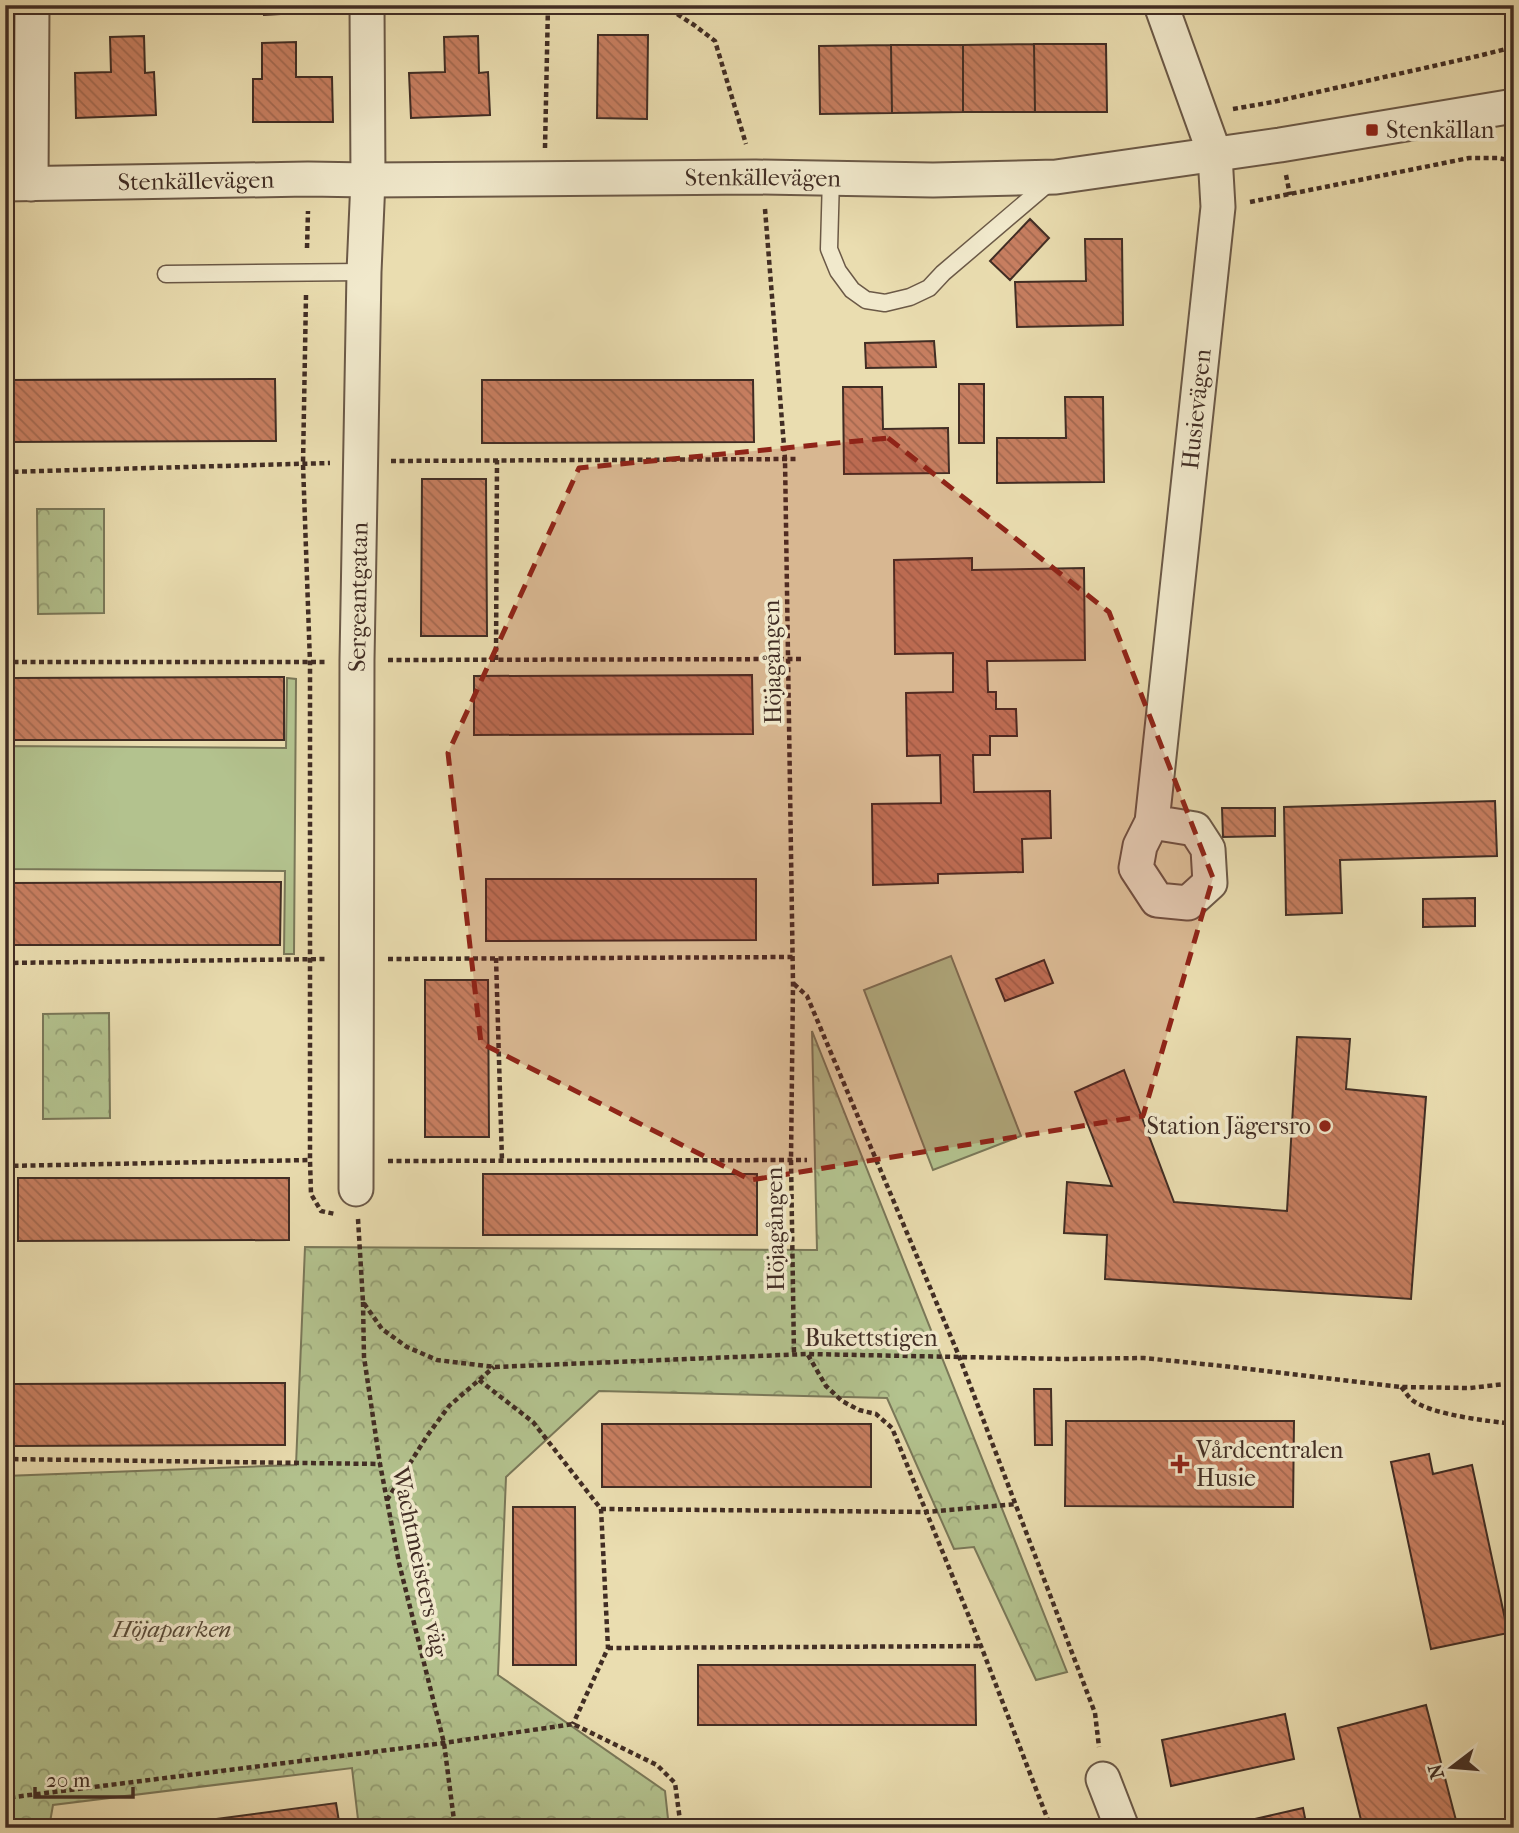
<svg xmlns="http://www.w3.org/2000/svg" width="1519" height="1833" font-family="'IM FELL French Canon',serif">
  <defs>
    <pattern id="forest-crowns" width="20" height="18" patternUnits="userSpaceOnUse" patternTransform="scale(1.75)"><rect width="20" height="18" fill="#b3c28e"/><path d="M2 6a3 3 0 1 1 6 0M12 15a3 3 0 1 1 6 0" fill="none" stroke="#939e74"/></pattern>
    <pattern id="building-back-hatch" width="6" height="6" patternUnits="userSpaceOnUse" patternTransform="scale(1.75)"><rect width="6" height="6" fill="#c77e60"/><path d="M-1 5l2 2M0 0l6 6M5-1l2 2" fill="none" stroke="#a3684f"/></pattern>
  </defs>
  <rect width="100%" height="100%" fill="#eaddb0"/>
  <filter id="stains"><feTurbulence type="fractalNoise" baseFrequency=".00286" numOctaves="4"/><feColorMatrix values="0 0 0 0 .2 0 0 0 0 .09 0 0 0 0 .02 0 0 0 .5 -.17"/></filter>
  <radialGradient id="worn" r=".72"><stop offset=".6" stop-color="#630" stop-opacity="0"/><stop offset="1" stop-color="#630" stop-opacity=".3"/></radialGradient>
  <path fill="#b3c28e" stroke="#7a7859" stroke-width="2" d="M287,678l9,1 -2,275h-10l1,-83 -280,-2v-123l281,2z
    M951,956l70,180 -88,34 -69,-180z"/>
  <path fill="url(#forest-crowns)" stroke="#7a7859" stroke-width="2" d="M37,509h67v104l-66,1z
    M109,1013l1,105 -67,1v-105z
    M812,1031l255,641 -31,8 -62,-133 -20,2 -67,-151 -288,-7 -93,86 -8,198 167,116 4,37h-310l-7,-60 -299,37 -4,23h-44v-352l291,-11 9,-218 512,3z"/>
  <path fill="url(#building-back-hatch)" stroke="#412d24" stroke-width="2" d="M107,5h34v5h-34z
    M264,5h34v8l-34,2z
    M441,5h34v5h-34z
    M598,35h50l-1,84 -50,-1z
    M144,36l1,37 9,-1 2,43 -80,3 -1,-45 36,-1 -1,-35z
    M478,36l1,37 9,-1 2,43 -79,3 -2,-45 36,-1 -1,-35z
    M296,42v35h36l1,45h-80v-43h9v-36z
    M1034,44h72l1,68h-72z
    M1034,44l1,68h-72v-67z
    M891,45l1,68 -72,1 -1,-68z
    M891,45h72v67l-71,1z
    M1030,219l19,19 -39,42 -20,-19z
    M1085,239h37l1,86 -106,2 -2,-45 71,-1z
    M934,341l2,26 -70,1 -1,-25z
    M275,379l1,62 -271,1v-62z
    M482,380h271l1,62 -272,1z
    M959,384h25v59h-25z
    M843,387h39l1,42 65,-1 1,45 -105,1z
    M1065,397h38l1,85 -107,1v-45h69z
    M422,479h64l1,157h-66z
    M972,558v12l112,-2 1,92 -98,1 1,31h8v17h20l1,27h-27v19h-17l1,37 76,-1 1,47 -29,1 1,33 -85,2v9l-65,2 -1,-81 69,-1 -1,-48 -33,1 -1,-63 47,-1v-39l-58,1 -1,-94z
    M752,675l1,59 -279,1v-59z
    M284,677v63h-272v-62z
    M1495,801l2,55 -157,4 2,53 -56,2 -2,-108z
    M1222,808h53v28l-52,1z
    M486,879h270v61l-270,1z
    M281,882l-1,63h-271v-62z
    M1475,898v28l-52,1v-28z
    M1044,960l9,23 -48,18 -9,-22z
    M425,980h63l1,157h-64z
    M1297,1037l53,2 -4,50 80,8 -15,202 -306,-20 2,-44 -43,-2 3,-51 45,4 -37,-94 49,-22 50,132 113,9z
    M483,1174h274v61h-274z
    M18,1178h271v62l-271,1z
    M285,1383v62l-271,1 -1,-62z
    M1034,1389h17l1,56h-17z
    M1066,1421h228l-1,86 -228,-1z
    M602,1424h269v63h-269z
    M1429,1454l4,20 39,-9 36,168 -77,16 -40,-187z
    M513,1507h62l1,158h-63z
    M698,1665h277l1,60h-278z
    M1426,1705l32,123h-95l-25,-100z
    M1285,1714l9,45 -123,27 -9,-46z
    M336,1803l4,25h-192z
    M1303,1808l4,20h-91z"/>
  <g fill="none" stroke-linecap="round" stroke-linejoin="round">
    <defs>
      <path id="lane" d="M831,177l-2,72 9,22 14,19 14,10 19,3 25,-6 19,-9 14,-15 108,-92
        M166,274l198,-2"/>
      <g id="street">
        <path id="s1" d="M5,184l303,-5 60,1 388,-3 177,3 123,-3 224,-32 234,-39"/>
        <path d="M31,184l1,-179"/>
        <path id="s2" d="M1152,822l43,7 13,20 2,34 -22,20 -31,-3 -21,-32 4,-22 12,-24 66,-615 -3,-52 -54,-150"/>
        <path id="s3" d="M356,1189l1,-529 7,-388 4,-92 -1,-175"/>
        <path d="M1103,1779l19,49"/>
      </g>
    </defs>
    <use href="#lane" stroke="#6b5947" stroke-width="19"/>
    <use href="#street" stroke="#6b5947" stroke-width="37"/>
    <path stroke="#412d24" stroke-width="4.5" stroke-dasharray="5 3.5" stroke-linecap="butt" d="M663,5l31,20 21,16 31,103
      M1233,109l40,-7 205,-46 32,-8 4,-6
      M545,148l3,-143
      M1286,175l4,20
      M1250,202l219,-44h29l16,3
      M765,209l20,250 8,525 -2,176 3,195
      M307,248l1,-37
      M306,295l-3,169 7,199v497l1,34 10,17 14,3
      M391,461l407,-2
      M5,472l325,-9
      M388,660l414,-1
      M496,660l1,-200
      M5,662h321
      M496,958l6,203
      M388,959l405,-2
      M5,963l321,-4
      M794,984l13,12 152,360 136,357 4,34
      M388,1161l419,-1
      M5,1166l305,-6
      M358,1219l5,83 19,27 25,18 30,13 58,7 312,-13 256,5 81,-1 79,8 178,21 69,1 44,-5
      M363,1302l1,55 16,107 19,99 45,180 11,85
      M808,1355l18,31 16,15 17,9 17,4 16,14 89,218 70,182
      M479,1380l54,42 68,87 7,139 -35,76
      M1401,1387c4,4 7,10 11,13 20,15 76,21 102,24
      M5,1459l375,5
      M387,1500l40,-64 22,-30 45,-39
      M601,1509l325,3 90,-8
      M608,1648l373,-2
      M5,1785l1,13
      M5,1802l1,-4 438,-55 129,-19 84,41 18,18 6,45
      M450,1828l2,-10"/>
    <use href="#lane" stroke="#f1e9cc" stroke-width="16"/>
    <use href="#street" stroke="#f1e9cc" stroke-width="33"/>
  </g>
  <path fill="#8f2418" fill-opacity="0.2" stroke="#8f2418" stroke-width="5" stroke-dasharray="14 9" stroke-linejoin="round" d="M888,438l221,174 104,266 -70,238 -392,64 -270,-137 -33,-290 131,-285z"/>
  <g fill="#8f2418" stroke="#f1e9cc" stroke-width="2.5">
    <rect x="1365" y="123" width="14" height="14" rx="3.5"/>
    <circle cx="1325" cy="1126" r="7"/>
    <path d="M1176.5 1453.5h7v7h7v7h-7v7h-7v-7h-7v-7h7z"/>
  </g>
  <g text-anchor="middle" dominant-baseline="central" stroke-width="7" stroke-linejoin="round" paint-order="stroke">
    <g font-size="24" fill="#412d24" stroke="#f1e9cc" text-anchor="start">
      <text x="1386" y="130">Stenkällan</text>
      <text x="1311" y="1126" text-anchor="end">Station Jägersro</text>
      <text x="1196" y="1450">Vårdcentralen<tspan x="1196" dy="28">Husie</tspan></text>
    </g>
    <g font-size="24" fill="#412d24" stroke="#f1e9cc">
      <text stroke="none"><textPath href="#s1" startOffset="758">Stenkällevägen</textPath></text>
      <text stroke="none"><textPath href="#s1" startOffset="191">Stenkällevägen</textPath></text>
      <text stroke="none"><textPath href="#s2" startOffset="665">Husievägen</textPath></text>
      <text stroke="none"><textPath href="#s3" startOffset="592">Sergeantgatan</textPath></text>
      <text transform="translate(772 662) rotate(-91)">Höjagången</text>
      <text transform="translate(775 1229) rotate(-91)">Höjagången</text>
      <text x="871" y="1338">Bukettstigen</text>
      <text transform="translate(420 1562) rotate(78)">Wachtmeisters väg</text>
    </g>
    <g font-size="24" font-style="italic" fill="#584b39" stroke="#f1e9cc">
      <text x="172" y="1629">Höjaparken</text>
    </g>
  </g>
  <rect width="1519" height="1833" fill="none" stroke="#eaddb0" stroke-width="28"/>
  <rect x="7" y="7" width="1505" height="1819" fill="none" stroke="#412d24" stroke-width="3.5"/>
  <rect x="14" y="14" width="1491" height="1805" fill="none" stroke="#412d24" stroke-width="2"/>
  <g transform="translate(1452 1767) rotate(254)" stroke="#f1e9cc" stroke-width="5" paint-order="stroke">
  <path d="M0-5L12 26L0 18L-12 26Z" fill="#412d24"/>
  <text y="-10" font-size="19" font-weight="bold" text-anchor="middle" fill="#412d24">N</text>
  </g>
  <path d="M35 1787v10h98v-10" fill="none" stroke="#412d24" stroke-width="3.5"/>
  <text x="46" y="1787" font-size="21" fill="#412d24" stroke="#f1e9cc" stroke-width="5" paint-order="stroke">20 m</text>
  <rect width="100%" height="100%" filter="url(#stains)"/>
  <rect width="100%" height="100%" fill="url(#worn)"/>
</svg>
